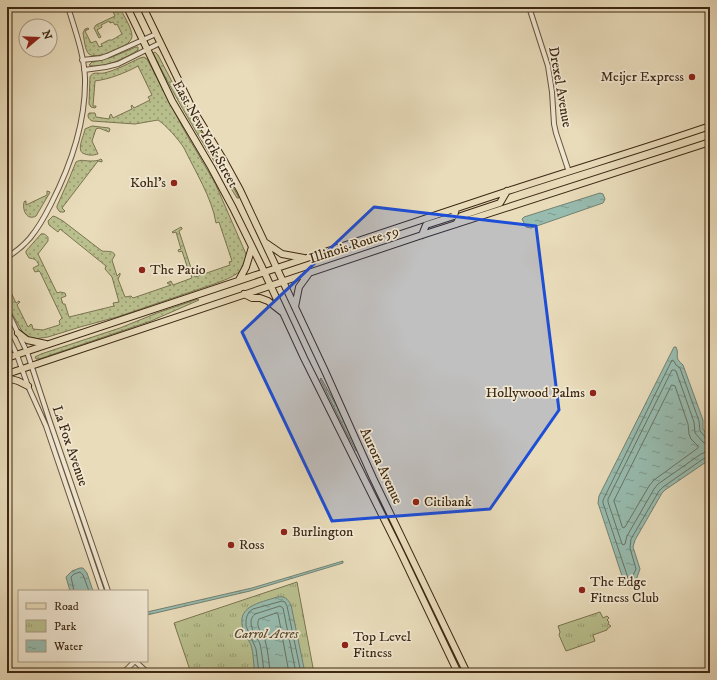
<svg xmlns="http://www.w3.org/2000/svg" width="717" height="680" font-family="'IM FELL DW Pica',serif">
  <defs>
    <pattern id="grass-dots" width="8" height="8" patternUnits="userSpaceOnUse"><rect width="8" height="8" fill="#b9c08e"/><path d="M2 2h.1M6 6h.1" fill="none" stroke="#989c73" stroke-width="1.8" stroke-linecap="round"/></pattern>
    <pattern id="park-tufts" width="24" height="20" patternUnits="userSpaceOnUse"><rect width="24" height="20" fill="#b9c08e"/><path d="M3 7l-1-3M5 7V3M7 7l1-3M15 17l-1-3M17 17v-4M19 17l1-3" fill="none" stroke="#989c73"/></pattern>
    <pattern id="water-ripples" width="26" height="14" patternUnits="userSpaceOnUse"><rect width="26" height="14" fill="#97bcb0"/><path d="M2 4q2-2 4 0t4 0M15 11q2-2 4 0t4 0" fill="none" stroke="#7c998e"/></pattern>
  </defs>
  <rect width="100%" height="100%" fill="#e9dcbb"/>
  <filter id="stains"><feTurbulence type="fractalNoise" baseFrequency=".005" numOctaves="4"/><feColorMatrix values="0 0 0 0 .2 0 0 0 0 .09 0 0 0 0 .02 0 0 0 .5 -.17"/></filter>
  <radialGradient id="worn" r=".72"><stop offset=".6" stop-color="#630" stop-opacity="0"/><stop offset="1" stop-color="#630" stop-opacity=".3"/></radialGradient>
  <path fill="url(#grass-dots)" stroke="#7b7450" d="M111,7h8c4,7 13,21 13,29 0,2 -1,4 -3,6 -5,6 -33,18 -40,12 -4,-3 -5,-16 -6,-21l2,-4 3,-1 1,1 -4,2 6,12 5,-2 3,6 3,-1 -1,-2 8,-4h3l10,-6 -5,-10 -2,1 -2,-3 -3,1 -1,-2 -8,4 1,2 -5,3 4,7 -2,1 -5,-10 2,-3 19,-9z
    M136,47h2v3c-10,7 -37,20 -49,15l3,-3 20,-5z
    M155,52l3,3 21,40 12,22 21,31 27,50h-2c-30,-48 -59,-94 -84,-145z
    M144,57l3,2 37,71 31,53 31,71c2,18 -16,24 -29,29l-100,34 -37,10 -32,10 -14,2 -5,-2 -6,-4 -14,-25 -2,-5v-19l9,19 3,-2 1,1 -3,3 11,22 3,-3 1,1 1,4 10,1 16,-5 1,-1 -1,-3 3,-3 -22,-46 -1,-1 -4,1 -2,-4 6,-3c-3,-6 -4,-6 -10,-7l-3,-5v-2l15,-17c3,-1 5,1 7,3v4l-10,13 19,39 3,-1 5,1 1,3 -5,2 2,6h2l4,13 45,-11 -1,-3 6,-1 -7,-25 -7,-8 1,-3 -46,-37 -2,3 -9,-7 -1,-4 5,-5 3,1 7,4 39,30c4,1 11,-1 13,4l-3,5 5,16 3,-3v2l-2,4 7,18 6,-1 2,2 38,-13 -4,-2 4,-2 2,4 19,-7 -1,-3 3,-1 1,3 35,-12 -1,-3 3,-1 -13,-39 -3,1c-4,-25 -21,-52 -32,-75 -5,-8 -18,-23 -26,-28l-23,4 -43,-3c-3,-2 -4,-3 -4,-6l1,-2h6l1,4 13,2 1,-4 1,-1 2,4 19,-9 -1,-3 1,-1 2,3 16,-8 -2,-3 4,-2 -14,-29c-13,7 -28,13 -43,15l-2,25h3v1l-1,1 -4,-1 -2,-3 1,-27c3,-6 8,-3 14,-4 13,-3 25,-10 36,-15z
    M92,126l17,2 1,1 -1,3 -10,-4 -3,1 -4,12 6,13c-4,1 -8,2 -13,0 -10,-2 -1,-18 0,-25z
    M101,159l1,1v2l-4,-1 -36,47 3,3 -1,1h-4l-3,-4v-2l12,-27 7,-17c5,-3 8,-1 14,-1 4,0 8,0 11,-2z
    M47,191l3,1 -1,2 -13,22c-9,5 -14,-6 -12,-14l1,-1h1v4l21,-10z
    M181,227l1,1v1l-3,2 12,37 4,-1 1,1 -10,3 -1,-1 3,-1 -6,-18 -3,1 -1,-2 3,-1 -5,-17 -3,1 -1,-1z
    M198,299l1,1 -48,21 -112,38h-3l-1,-2 6,-3 79,-26 37,-15z
    M321,378l23,41 14,31 -2,1 -9,-17 -27,-55z
    M49,428l2,1 40,117 -3,1z"/>
  <path fill="url(#park-tufts)" stroke="#7b7450" d="M297,582l17,91h-123l-17,-50z
    M600,612l3,6 4,-2 2,2 -2,2 2,2 -1,2 3,2 -4,3v1l-14,5 2,6 -29,10 -7,-16 1,-3 -2,-6z"/>
  <path fill="url(#water-ripples)" stroke="#738171" d="M600,193l3,1 2,5 -2,4 -3,1 -69,24 -5,-1 -4,-8 2,-2z
    M674,347h2c4,8 -3,10 7,18l20,55v9c9,10 7,19 7,31l-4,2 -41,28 -3,3 -27,47 -2,7 7,22 -5,14 -2,3 -4,1 -2,-1 -3,-4 -26,-79 1,-7z
    M343,561v2l-93,28 -103,24v-3l105,-24z
    M80,568h3l4,5 6,18h-23l-4,-14 6,-6z
    M277,597c8,-1 10,1 14,8l14,68h-50c-2,-9 -1,-19 -4,-28 -2,-5 -5,-9 -7,-14 -10,-25 16,-28 33,-34z"/>
  <g fill="none" stroke-linecap="round" stroke-linejoin="round">
    <path stroke="#6a7262" stroke-width="1" d="M672,385l3,1 13,38 1,10 2,5 7,7v2l-44,32 -5,6 -24,41 -2,1 -1,-2 -8,-25z
      M710,439l-4,-1 -6,-7 -1,-10 -19,-53 -4,-3 -2,-4 -2,-1 -69,140v3l26,78 2,-1 5,-11 -6,-21 1,-9 28,-48 4,-4 40,-28 7,-2
      M710,444h-4l-3,-2 -8,-9 -1,-11 -18,-51 -2,-1h-2l-64,129v3l14,42 1,1 2,-1 2,-8 27,-47 4,-5 43,-30 5,-2 4,-1
      M74,591l-3,-14 3,-3 6,-2 3,3 6,16
      M259,673l-3,-24 -10,-23v-6l1,-4 2,-4 4,-3 29,-8 3,1 2,4 14,67
      M264,673c-1,-10 -2,-20 -4,-29 -3,-7 -9,-14 -9,-22 0,-4 2,-6 4,-8l25,-8 3,2 13,65
      M270,673c-1,-11 -2,-23 -5,-33 -3,-7 -10,-14 -6,-21l17,-6 2,1 1,5 10,54"/>
    <defs>
      <path id="minor" d="M529,7l19,59 4,26 2,32 2,9 13,39
        M82,60l19,-2 6,-2 49,-22
        M84,70l22,-3 12,-3 42,-21
        M7,257c9,-5 16,-11 23,-19 9,-11 15,-22 21,-34 20,-39 35,-82 34,-126 -1,-24 -10,-48 -17,-71
        M7,310l20,42 22,67 59,172
        M7,334l10,21 11,31 18,40 56,165
        M135,661l13,12
        M123,673l12,-12"/>
      <path id="primary" d="M127,7l45,94 39,66 22,41 28,57 43,93 96,193 58,122
        M143,7l49,101 31,51 17,31 85,181 48,107 94,195
        M456,224l5,-8 39,-13 7,-12
        M422,235l4,-10 28,-9 2,-7
        M266,243l16,11 22,4
        M239,280l7,-13 6,-20
        M244,294l8,4h8l8,3 14,11
        M295,307l4,-20 11,-15
        M18,333l9,7 19,4
        M7,358c167,-56 334,-111 501,-167 67,-22 135,-42 202,-65
        M7,374l415,-139 288,-93
        M7,378l11,3 10,5"/>
    </defs>
    <use href="#minor" stroke="#68553d" stroke-width="6"/>
    <use href="#primary" stroke="#3d2813" stroke-width="8"/>
    <use href="#minor" stroke="#f1e8d3" stroke-width="4"/>
    <use href="#primary" stroke="#e9dcbb" stroke-width="6"/>
  </g>
  <path fill="#1d4ed8" fill-opacity="0.2" stroke="#1d4ed8" stroke-width="3" stroke-linejoin="round" d="M374,207l162,19 23,184 -69,99 -158,12 -90,-189z"/>
  <g fill="#8f2418" stroke="#f1e8d3" stroke-width="1.5">
    <circle cx="692" cy="77" r="4"/>
    <circle cx="174" cy="183" r="4"/>
    <circle cx="142" cy="270" r="4"/>
    <circle cx="593" cy="393" r="4"/>
    <circle cx="416" cy="502" r="4"/>
    <circle cx="284" cy="532" r="4"/>
    <circle cx="231" cy="545" r="4"/>
    <circle cx="582" cy="590" r="4"/>
    <circle cx="345" cy="645" r="4"/>
  </g>
  <g text-anchor="middle" dominant-baseline="central" stroke-width="3.5" stroke-linejoin="round" paint-order="stroke">
    <g font-size="14" fill="#3d2813" stroke="#f1e8d3" text-anchor="start">
      <text x="684" y="77" text-anchor="end">Meijer Express</text>
      <text x="166" y="183" text-anchor="end">Kohl's</text>
      <text x="150" y="270">The Patio</text>
      <text x="585" y="393" text-anchor="end">Hollywood Palms</text>
      <text x="424" y="502">Citibank</text>
      <text x="292" y="532">Burlington</text>
      <text x="239" y="545">Ross</text>
      <text x="590" y="582">The Edge<tspan x="590" dy="16">Fitness Club</tspan></text>
      <text x="353" y="637">Top Level<tspan x="353" dy="16">Fitness</tspan></text>
    </g>
    <g font-size="14" fill="#3d2813" stroke="#f1e8d3">
      <text transform="translate(560 87) rotate(80)">Drexel Avenue</text>
      <text transform="translate(205 134) rotate(61)">East New York Street</text>
      <text transform="translate(354 245) rotate(-18)">Illinois Route 59</text>
      <text transform="translate(70 446) rotate(71)">La Fox Avenue</text>
      <text transform="translate(381 466) rotate(65)">Aurora Avenue</text>
    </g>
    <g font-size="14" font-style="italic" fill="#5c4e32" stroke="#f1e8d3">
      <text x="266" y="634">Carrol Acres</text>
    </g>
  </g>
  <rect width="717" height="680" fill="none" stroke="#e9dcbb" stroke-width="24"/>
  <rect x="8" y="8" width="701" height="664" fill="none" stroke="#3d2813" stroke-width="2"/>
  <rect x="12" y="12" width="693" height="656" fill="none" stroke="#3d2813"/>
  <rect x="18" y="590" width="130" height="72" fill="#f1e8d3" stroke="#a99b86"/>
  <rect x="26" y="603" width="20" height="6" fill="#e9dcbb" stroke="#a99b86"/>
  <text x="54" y="610" font-size="12" fill="#3d2813">Road</text>
  <rect x="26" y="620" width="20" height="12" fill="url(#park-tufts)" stroke="#a99b86"/>
  <text x="54" y="630" font-size="12" fill="#3d2813">Park</text>
  <rect x="26" y="640" width="20" height="12" fill="url(#water-ripples)" stroke="#a99b86"/>
  <text x="54" y="650" font-size="12" fill="#3d2813">Water</text>
  <g transform="translate(38 38) rotate(71)"><circle r="19" fill="#f1e8d3" stroke="#a99b86"/>
  <path d="M0-3L7 15L0 10L-7 15Z" fill="#8f2418"/>
  <text y="-6" font-size="11" font-weight="bold" text-anchor="middle" fill="#3d2813">N</text>
  </g>
  <rect width="100%" height="100%" filter="url(#stains)"/>
  <rect width="100%" height="100%" fill="url(#worn)"/>
</svg>
